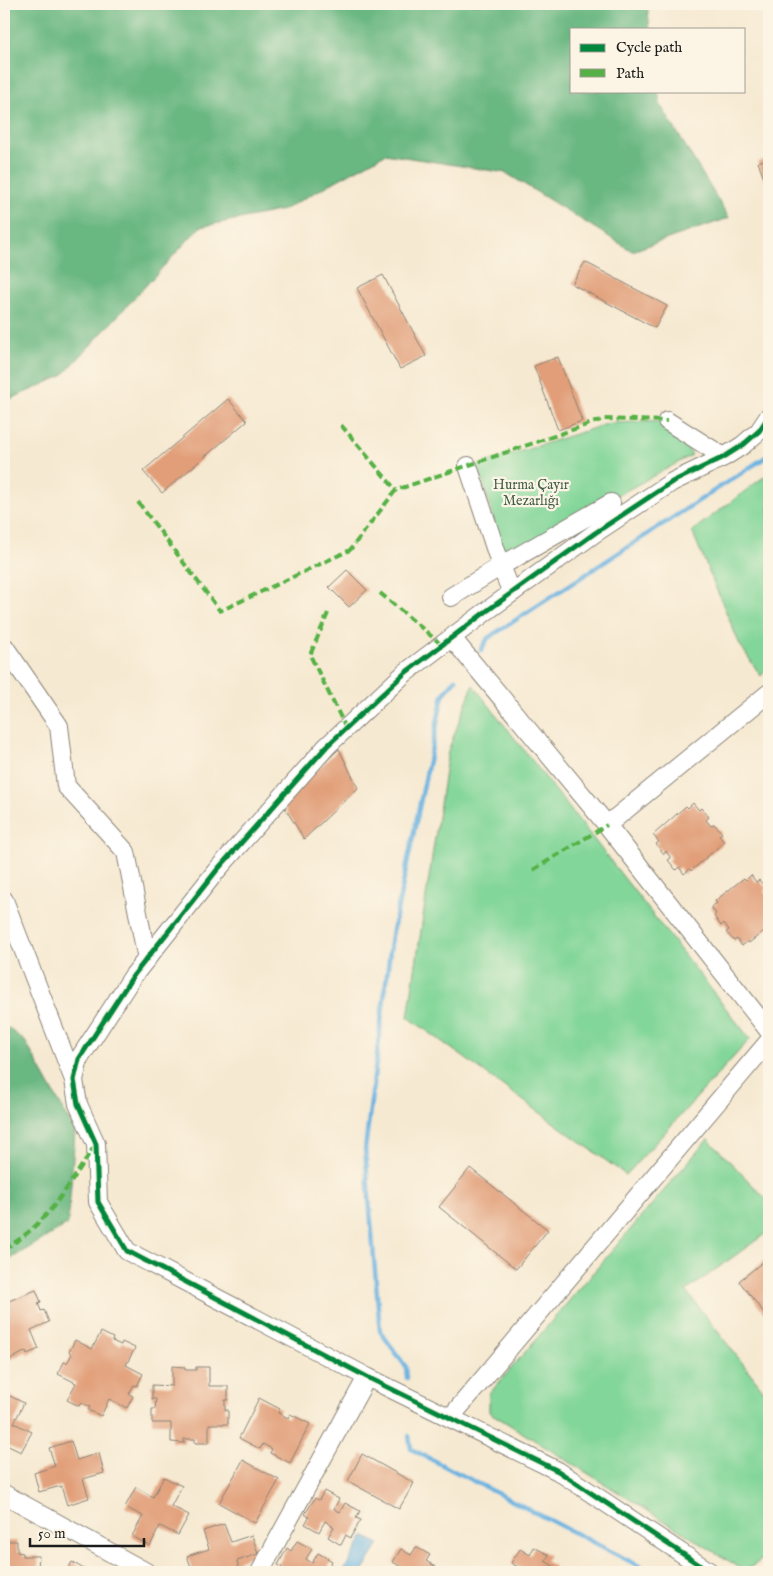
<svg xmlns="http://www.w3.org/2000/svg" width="773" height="1576" font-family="'IM FELL English',serif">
  <rect width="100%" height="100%" fill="#fcf5e5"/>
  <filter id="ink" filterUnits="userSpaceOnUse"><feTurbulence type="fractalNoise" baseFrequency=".02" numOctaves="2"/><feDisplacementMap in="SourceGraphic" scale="10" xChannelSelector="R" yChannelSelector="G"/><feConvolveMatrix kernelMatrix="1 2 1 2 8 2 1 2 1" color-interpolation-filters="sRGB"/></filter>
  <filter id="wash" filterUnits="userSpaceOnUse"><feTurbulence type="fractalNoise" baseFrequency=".0096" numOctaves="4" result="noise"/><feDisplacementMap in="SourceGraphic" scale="20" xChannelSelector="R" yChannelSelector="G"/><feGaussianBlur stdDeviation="1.12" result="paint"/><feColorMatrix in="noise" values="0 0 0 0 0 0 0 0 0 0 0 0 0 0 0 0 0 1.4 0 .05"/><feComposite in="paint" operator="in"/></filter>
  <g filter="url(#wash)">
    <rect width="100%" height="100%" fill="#f6e9d1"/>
    <path fill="#82d699" stroke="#4f795a" d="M667,421l25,34 -188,102 -26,-92 132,-42z
      M769,473v195l-8,8 -21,-31 -48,-114z
      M473,685l277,354 -124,136 -218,-158 40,-266z
      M708,1139l61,63v29l-83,60 83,106v158l-24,16 -256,-159v-18z"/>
    <path fill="#69b781" stroke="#426a4e" d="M4,4h643l3,25h-78v62h86l2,13 69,114 -97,33 -126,-78 -121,-19 -102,56 -83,17 -138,149 -58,26z
      M4,1025l21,16 50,90 -7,93 -64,39z"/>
    <path fill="#69b2e1" stroke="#42677e" d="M364,1536l15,8 -17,28h-19z"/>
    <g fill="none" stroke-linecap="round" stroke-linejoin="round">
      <path stroke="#69b2e1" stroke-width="4.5" d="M481,650l7,-12 281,-183
        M407,1378l-1,-11 -26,-36 -15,-182 27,-214 51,-240 13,-16
        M409,1436l2,13 240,123"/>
    </g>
    <g id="blocks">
      <path fill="#e19e78" d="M769,158v35l-11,-31z
        M585,262l82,44 -12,22 -83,-44z
        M383,275l43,81 -26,13 -43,-81z
        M558,357l24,64 -24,9 -24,-64z
        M228,399l19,22 -85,72 -19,-22z
        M347,570l20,20 -18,17 -20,-20z
        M339,749l19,39 -54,51 -22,-36z
        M693,803l6,7 2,-2 8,9 -3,3 5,6 3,-2 8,9 -3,2 5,7 -33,29 -1,-2 -6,5 -5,-7 -3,3 -8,-10 3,-2 -5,-7 -2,3 -8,-10 3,-2 -6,-7 33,-29 2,2z
        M751,875l5,7 3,-2 8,9 -3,2 5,7v29l-20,16 -1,-2 -6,5 -5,-7 -3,2 -8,-9 3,-2 -5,-7 -3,3 -7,-10 2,-2 -5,-7 6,-4 -2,-2 29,-23 2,2z
        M470,1168l78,62 -32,39 -77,-62z
        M769,1257v62l-30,-38z
        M36,1290l5,12 -3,1 3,8 3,-1 5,12 -18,8 8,19 -12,5 -1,-3 -22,12v-49l6,-3 -4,-9z
        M101,1332l12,6 -1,3 9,4 1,-3 13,6 -9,17 17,9 -6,12 -3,-1 -5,9 4,2 -6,12 -18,-9 -8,17 -13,-6 2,-3 -9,-4 -2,3 -12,-6 9,-17 -18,-9 6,-12 3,1 5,-9 -3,-2 6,-12 17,9z
        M172,1366l13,1v3h11v-3h13v19h19v14h-3v10h3v14h-19v19h-14v-4h-11v4l-13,-1v-19h-19v-14h3l1,-10h-4v-14l20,1z
        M6,1394l18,9 -10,20 18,9 -11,20 -17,-8v-45z
        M259,1398l21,11 -2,4 10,5 2,-4 20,10 -20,39 -20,-10 2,-4 -9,-5 -3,5 -21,-11z
        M71,1441l6,19 22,-7 5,20 -21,6 6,19 -22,7 -6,-19 -22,6 -5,-19 21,-7 -6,-18z
        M362,1454l52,29 -15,26 -51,-28z
        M243,1460l36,20 -24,43 -36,-20z
        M164,1477l18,9 -11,20 18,9 -11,20 -18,-9 -10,20 -18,-10 11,-20 -18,-9 11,-20 17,10z
        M324,1491l15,8 -5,10 6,3 5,-9 15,8 -4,7 5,2 -11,18 -4,-3 -5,10 -13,-8 6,-10 -9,-6 -6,11 -14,-8 4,-7 -4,-3 10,-16 4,2z
        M224,1524l7,18 21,-7 6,19 -21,7 3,11h-23l-2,-3 -11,3h-11l-6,-16 22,-7 -6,-18z
        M5,1541h12v11l6,1v3h16l-1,12h-11v4h-23z
        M297,1541l15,8 -6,10 6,4 6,-10 14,8 -4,7 5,3 -1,1h-53l3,-5 -4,-2 9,-17 4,3z
        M416,1547l14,8 -4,6 10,6 -3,5h-28l1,-2 -13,-8 8,-13 10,6z
        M534,1547l15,8 -4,6 10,6 -3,5h-28l1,-1 -14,-8 9,-14 10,6z
        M72,1562l17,10h-23z"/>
    </g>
  </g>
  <g filter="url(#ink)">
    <use href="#blocks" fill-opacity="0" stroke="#898276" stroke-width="1"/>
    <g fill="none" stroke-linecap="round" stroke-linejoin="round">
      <defs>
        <path id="minor" d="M667,421l57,36
          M512,593l-11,-27 110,-63
          M451,597l50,-31 -33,-100
          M452,638l155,187 162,206
          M4,646l55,80 7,60 60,66 21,107
          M607,825l162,-132
          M4,900l70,180
          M450,1418l319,-377
          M4,1494l142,78
          M260,1572l107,-195
          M710,1572l-152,-101 -191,-94 -240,-126 -29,-49 -2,-58 -18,-40 -4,-24 5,-21 54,-83 84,-106 110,-124 78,-73 79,-60 111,-80 77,-51 52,-25 19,-12 16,-14 10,-15"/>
      </defs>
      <use href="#minor" stroke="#898276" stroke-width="20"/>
      <use href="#minor" stroke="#fff" stroke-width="18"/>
      <path stroke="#55b145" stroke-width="4" stroke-dasharray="8 4" stroke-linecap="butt" d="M341,425l55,65
        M138,502l82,109 130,-61 46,-60 208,-71 63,2
        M380,593l62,52
        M328,613l-18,42 36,73
        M533,870l74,-45
        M4,1249c43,-24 65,-64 91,-104"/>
      <defs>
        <path id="cycleway" d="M710,1572l-152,-101 -191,-94 -240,-126 -29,-49 -2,-58 -18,-40 -4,-24 5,-21 54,-83 84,-106 110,-124 78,-73 79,-60 111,-80 77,-51 52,-25 19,-12 16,-14 10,-15"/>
      </defs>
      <use href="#cycleway" stroke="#fcf5e5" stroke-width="8"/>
      <use href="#cycleway" stroke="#00873e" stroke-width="5"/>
    </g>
  </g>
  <g text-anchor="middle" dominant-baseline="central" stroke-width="4.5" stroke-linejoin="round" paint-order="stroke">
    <g font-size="14" fill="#405d48" stroke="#fcf5e5">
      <text x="531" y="485">Hurma Çayır<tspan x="531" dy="16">Mezarlığı</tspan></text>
    </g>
  </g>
  <rect width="773" height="1576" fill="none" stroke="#fcf5e5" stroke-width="20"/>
  <rect x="570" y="28" width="175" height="65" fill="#fcf5e5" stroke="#a29e95"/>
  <rect x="580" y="44" width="25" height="8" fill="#00873e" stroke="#a29e95"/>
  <text x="616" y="52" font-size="15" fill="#1c1c1c">Cycle path</text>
  <rect x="580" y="69" width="25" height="8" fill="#55b145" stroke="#a29e95"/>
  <text x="616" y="78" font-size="15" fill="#1c1c1c">Path</text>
  <path d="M30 1538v8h114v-8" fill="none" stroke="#1c1c1c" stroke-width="2.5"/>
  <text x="38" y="1538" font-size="15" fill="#1c1c1c" stroke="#fcf5e5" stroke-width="4" paint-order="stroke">50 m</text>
</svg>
